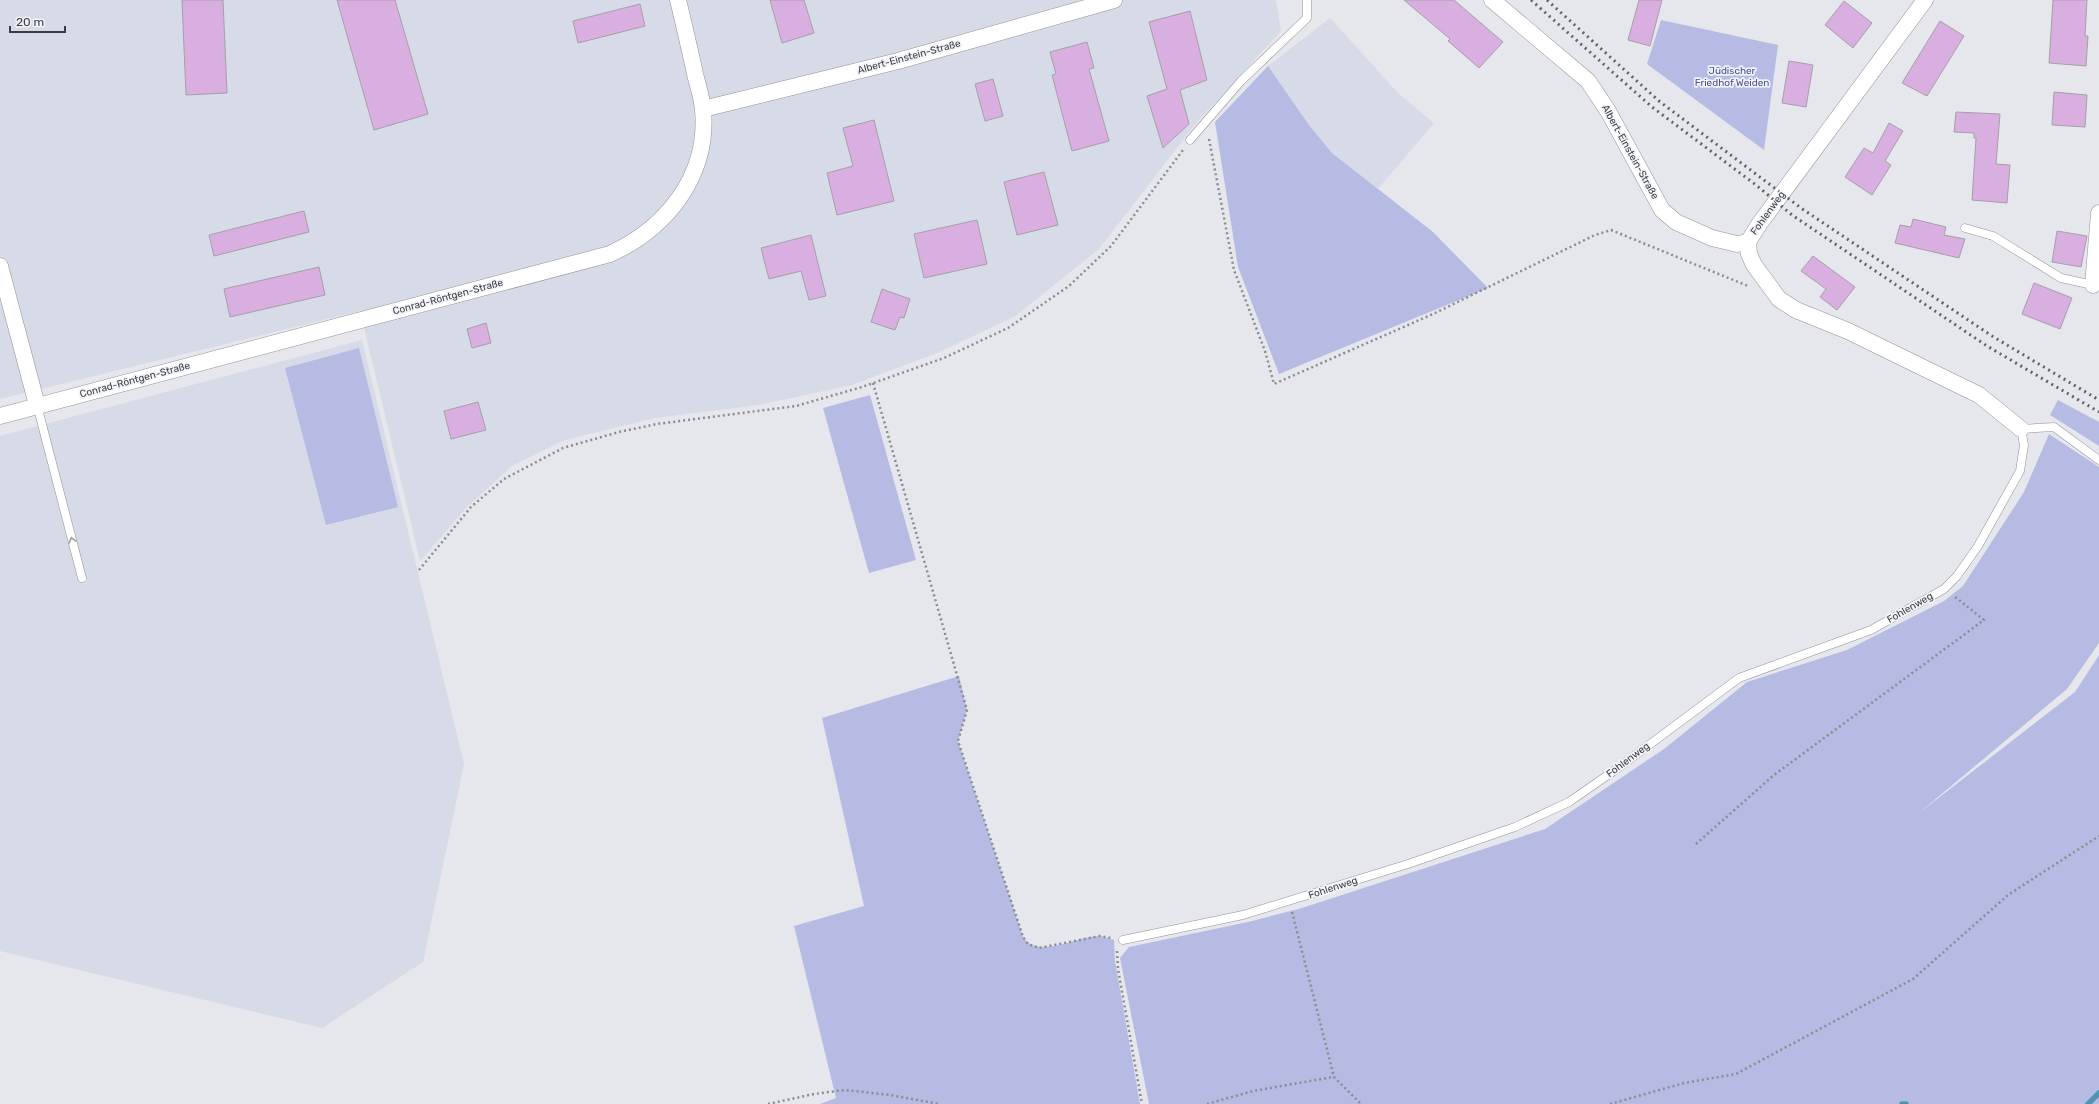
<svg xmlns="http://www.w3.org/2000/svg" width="2099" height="1104" font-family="Rubik,sans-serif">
  <rect width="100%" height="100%" fill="#e6e7ed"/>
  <path fill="#d7dae7" d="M0,0h1276l5,31 -84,91 -98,127 -85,68 -77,36 -85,32 -93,20 -104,13 -90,22 -53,26 -46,42 -46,53 -60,-250 -360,88z
    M1330,18l69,76 35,29 -56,66 -46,-36 -23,-28 -41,-59z
    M362,340l102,424 -41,198 -101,66 -322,-77v-515z"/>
  <path fill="#b5bbe3" d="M1661,20l117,25 -14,105 -117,-86z
    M1268,66l41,59 23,28 101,79 55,56 -209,86 -41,-107 -23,-145z
    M359,348l39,159 -72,18 -41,-157z
    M870,395l46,165 -47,13 -46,-165z
    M2058,400l41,22v24l-49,-31z
    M2049,434l50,33v176l-32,46 -148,124 156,-121 24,-37v449h-950l-29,-146 9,-11 119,-25 54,-14 243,-79 119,-80 83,-67 100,-32 97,-49 19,-15 61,-94z
    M959,676l8,34 -9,31 65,196c15,23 54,-1 76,-1 5,0 11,3 15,4l1,21 25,143h-320l16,-6 -42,-172 70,-20 -42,-188z"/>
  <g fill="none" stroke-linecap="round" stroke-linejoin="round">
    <path stroke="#4d96b1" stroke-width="5.5" d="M1902,1104h4
      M2088,1104l11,-11"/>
  </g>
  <path fill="#d9aee0" stroke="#a5a0a5" d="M182,0h41l4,93 -41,2z
    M337,0h58l33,114 -54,16z
    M770,0h34l10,33 -32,10z
    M1404,0h50l49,42 -24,26 -31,-27 2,-2z
    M1639,0h23l-12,46 -22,-6z
    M2053,0h34l-2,36h3l-2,30 -37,-3z
    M1844,1l28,22 -19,25 -28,-23z
    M640,4l5,22 -67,17 -5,-22z
    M1190,11l17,69 -27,10 9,34 -26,24 -16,-52 20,-7 -18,-67z
    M1940,21l24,15 -37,60 -25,-13z
    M1087,42l7,26 -5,1 20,72 -37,10 -20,-76 4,-1 -6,-22z
    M1789,61l24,4 -7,42 -24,-4z
    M993,79l10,37 -18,5 -10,-37z
    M2054,92l33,3 -2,32 -33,-2z
    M1956,112l44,2 -4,50 14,1 -3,38 -35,-3 4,-62h-2v-5l-20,-1z
    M874,120l20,81 -57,14 -10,-42 26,-7 -10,-38z
    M1889,123l14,8 -18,30 6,4 -19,30 -27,-18 19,-29 9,5z
    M1044,172l14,53 -41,10 -13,-53z
    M304,211l5,21 -95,24 -5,-21z
    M1913,219l33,8 -2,8 21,4 -6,19 -64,-15 5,-18 11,2z
    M977,220l10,44 -63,14 -10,-44z
    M2057,231l30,5 -6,31 -29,-5z
    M811,235l15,61 -17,4 -8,-29 -32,8 -8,-31z
    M1813,256l42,31 -18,23 -17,-13 6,-8 -25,-18z
    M319,267l6,28 -95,22 -6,-28z
    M2034,283l38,15 -12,31 -38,-15z
    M882,289l28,10 -6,19 -4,-1 -5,13 -24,-8z
    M486,323l5,20 -19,5 -5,-19z
    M478,402l8,28 -35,9 -7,-28z"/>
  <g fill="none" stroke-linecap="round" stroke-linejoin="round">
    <defs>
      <path id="service" d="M1190,140l51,-59 66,-63v-18
        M1965,228l28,8 68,42 32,7
        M37,405l45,173
        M1123,940l120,-25 165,-51 107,-37 54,-25 49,-34 121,-90 132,-48 73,-41 13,-13 21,-30 42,-75 4,-26 -3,-16 33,-2 45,33"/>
      <path id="minor" d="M1492,0l96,81 20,30 54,99 14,12 36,16 25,6 11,-2
        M1925,0l-165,223 -12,19 1,12 5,11 25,34 17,11 52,21 131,64 42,34
        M703,109l195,-48 216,-61
        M0,266l37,139
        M2093,285l6,-72
        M0,416l610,-162c57,-26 99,-79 93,-144 -1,-12 -5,-24 -8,-36 -5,-24 -11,-49 -17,-74"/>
    </defs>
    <use href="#service" stroke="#919297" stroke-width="9"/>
    <use href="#minor" stroke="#919297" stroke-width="17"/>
    <path stroke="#8b8c8f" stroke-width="2.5" stroke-dasharray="2 3" stroke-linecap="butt" d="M1209,139l25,131 31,81 9,33 159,-70 162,-79 16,-5 137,56
      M873,383l94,327 -9,31 65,196 5,7 11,4 61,-12 11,2
      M419,570l52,-63 33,-28 59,-31 56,-16 38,-8 139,-18 66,-19 82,-29 64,-30 61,-42 42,-40 72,-96
      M1696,844l78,-69 210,-155 -30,-24
      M1292,912l42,165 27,27
      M1117,951l1,18 24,135
      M768,1104l46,-10 31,-4 45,5 49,9
      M1207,1104l46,-13 80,-14
      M1610,1104l74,-21 52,-9 177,-95 95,-84 91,-59"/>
    <use href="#service" stroke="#fff" stroke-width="8"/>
    <use href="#minor" stroke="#fff" stroke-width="16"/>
    <path stroke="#636467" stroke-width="3" stroke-dasharray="2 4" stroke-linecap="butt" d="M1531,0l121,107 104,78 36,30 195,131 112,66
      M1547,0l112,101 142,107 191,128 107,64"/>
  </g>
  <defs><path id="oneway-chevron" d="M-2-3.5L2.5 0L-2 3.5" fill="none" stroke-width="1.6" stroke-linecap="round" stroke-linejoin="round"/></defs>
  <use stroke="#9d9e9e" href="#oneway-chevron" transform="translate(72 540) rotate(-105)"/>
  <g text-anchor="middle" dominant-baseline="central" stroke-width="3.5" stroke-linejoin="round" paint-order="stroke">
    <g font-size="10" fill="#3b3c3e" stroke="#f3f4fa">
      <text transform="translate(909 57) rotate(-15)">Albert-Einstein-Straße</text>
      <text transform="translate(1630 152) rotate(61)">Albert-Einstein-Straße</text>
      <text transform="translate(1768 213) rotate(-54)">Fohlenweg</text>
      <text transform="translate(448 297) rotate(-15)">Conrad-Röntgen-Straße</text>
      <text transform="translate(135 380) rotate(-15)">Conrad-Röntgen-Straße</text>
      <text transform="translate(1910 608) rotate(-30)">Fohlenweg</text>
      <text transform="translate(1628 760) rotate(-37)">Fohlenweg</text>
      <text transform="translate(1333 888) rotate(-18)">Fohlenweg</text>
    </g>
    <g font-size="10" fill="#494e95" stroke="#f3f4fa">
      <text x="1732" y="71">Jüdischer<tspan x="1732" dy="12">Friedhof Weiden</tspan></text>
    </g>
  </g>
  <path d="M10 26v6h55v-6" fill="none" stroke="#3b3c3e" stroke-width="2"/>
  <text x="16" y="26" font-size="12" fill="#3b3c3e" stroke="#f3f4fa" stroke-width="3" paint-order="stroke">20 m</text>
</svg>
